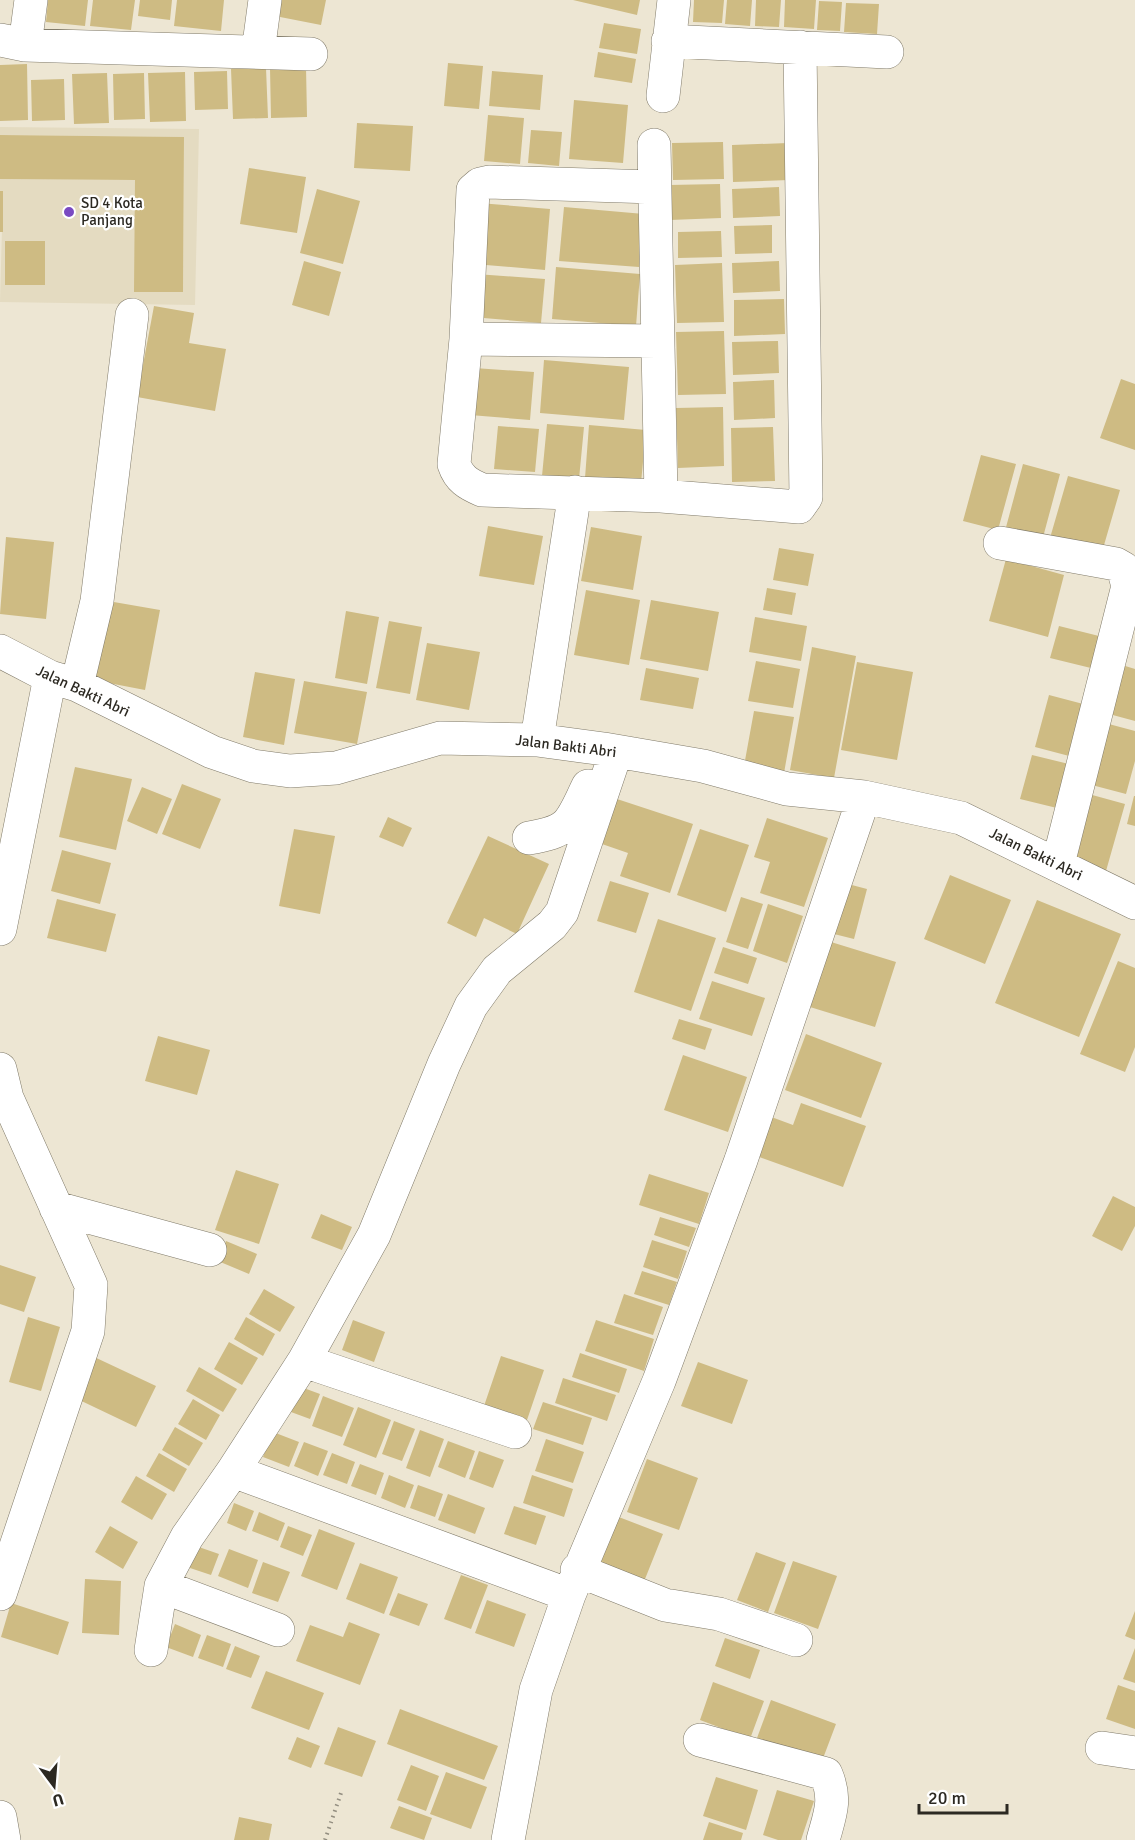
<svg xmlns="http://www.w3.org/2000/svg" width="1135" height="1840" font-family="Signika,sans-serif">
  <rect width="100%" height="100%" fill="#ede6d3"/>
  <path fill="#e4dbc1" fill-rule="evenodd" d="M0,127l199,2 -4,176 -195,-3 3,-111h-3v-12l135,1 48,112 1,-155 -184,-2zM45,241l-1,44h-39v-43z"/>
  <path fill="#cebb83" d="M48,0h40l-3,26 -39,-4z
    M93,0h42l-4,30 -41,-4z
    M140,0h32l-2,20 -32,-4z
    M177,0h47l-3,31 -47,-5z
    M279,0h47l-5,25 -46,-9z
    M573,0h67l-3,15z
    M694,0h30l-2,23 -29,-1z
    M727,0h25l-2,26 -25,-2z
    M756,0h25l-2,27 -24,-1z
    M785,0h31l-2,29 -30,-2z
    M819,1l23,1 -2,29 -23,-1z
    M846,3l33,1 -2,30 -33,-2z
    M604,23l37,6 -4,25 -38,-6z
    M598,52l38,7 -4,24 -38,-6z
    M448,63l35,3 -4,43 -35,-3z
    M27,64l1,56 -28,1v-56z
    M306,67l1,50 -36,1 -1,-50z
    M266,68l2,50 -35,1 -2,-50z
    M227,71l1,38 -33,1 -1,-38z
    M492,71l51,4 -3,35 -51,-4z
    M185,72l1,49 -36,1 -2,-49z
    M107,73l2,50 -35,1 -2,-50z
    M144,73l1,46 -31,1 -1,-46z
    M64,79l1,41 -33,1 -1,-41z
    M574,100l54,5 -5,58 -54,-4z
    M488,115l36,3 -4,46 -36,-3z
    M357,123l56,3 -3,45 -56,-3z
    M531,130l31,2 -3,34 -31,-3z
    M0,135l184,2 -1,155h-49l1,-112 -135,-1z
    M723,142l1,37 -51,1 -1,-37z
    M788,143l1,37 -56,2 -1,-37z
    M249,168l57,9 -9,56 -57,-9z
    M720,184l1,34 -51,2 -1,-35z
    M779,187l1,29 -47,2 -1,-29z
    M317,189l43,12 -17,63 -43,-11z
    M0,191h3v41h-3z
    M479,203l71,6 -5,61 -71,-6z
    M564,207l80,7 -5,53 -80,-6z
    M772,225v28l-37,1 -1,-28z
    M721,231l1,26 -44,1v-26z
    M5,241h40v44h-40z
    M304,261l37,11 -12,44 -37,-11z
    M779,261l1,30 -47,2 -1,-30z
    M722,263l2,59 -47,1 -2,-58z
    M556,267l84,7 -4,52 -84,-7z
    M476,274l69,5 -4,44 -69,-6z
    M784,299l1,35 -51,2v-36z
    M154,306l40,7 -5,30 37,6 -11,62 -78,-14z
    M724,331l2,63 -48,1 -2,-63z
    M778,341l1,32 -46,2 -1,-33z
    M544,360l85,7 -5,53 -84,-7z
    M474,368l60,4 -4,48 -60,-5z
    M1121,379l14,5v66l-35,-12z
    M774,380l1,38 -41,2 -1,-38z
    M723,407l1,59 -46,2 -2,-60z
    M547,424l37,3 -5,52 -37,-3z
    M589,425l57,5 -5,53 -56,-5z
    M498,426l41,3 -4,43 -41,-3z
    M773,427l2,54 -43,1 -1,-54z
    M981,455l35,9 -18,66 -35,-9z
    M1023,464l37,10 -18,67 -37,-10z
    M1068,476l52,14 -18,62 -52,-14z
    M488,526l55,10 -9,49 -55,-9z
    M591,527l51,9 -9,54 -52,-9z
    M6,537l48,5 -8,77 -46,-5z
    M779,548l35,6 -6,32 -35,-6z
    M1006,559l58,16 -16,62 -59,-16z
    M767,588l29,5 -4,22 -29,-5z
    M586,590l54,10 -11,65 -55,-10z
    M651,600l68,12 -11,59 -68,-12z
    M108,601l52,9 -15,80 -52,-10z
    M346,611l33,6 -12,67 -32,-6z
    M755,617l52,9 -6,35 -52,-9z
    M389,621l33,6 -12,67 -34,-6z
    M1059,626l44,11 -8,32 -45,-11z
    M427,643l53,9 -11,58 -53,-10z
    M812,647l44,9 -22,122 -44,-8z
    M756,661l44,8 -7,39 -45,-7z
    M857,662l56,10 -16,88 -56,-10z
    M1122,665l13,4v52l-26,-7z
    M646,668l53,10 -6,31 -53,-9z
    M255,672l40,7 -11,66 -41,-8z
    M304,681l63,11 -10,52 -63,-11z
    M1049,695l38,10 -14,52 -38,-10z
    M754,711l40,6 -10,56 -40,-7z
    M1105,723l30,8v30l-9,33 -38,-10z
    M1032,755l41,10 -12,44 -41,-10z
    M75,767l57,12 -16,71 -57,-13z
    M182,784l39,15 -21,50 -38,-15z
    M142,787l30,12 -15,35 -30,-13z
    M1085,793l40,11 -19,67 -39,-11z
    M1134,796h1v30l-8,-2z
    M617,799l76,25 -23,69 -50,-17 8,-23 -26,-9z
    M388,817l24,11 -9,19 -24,-10z
    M767,818l61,20 -24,69 -44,-14 10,-31 -16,-5z
    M294,829l41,7 -15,78 -41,-8z
    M700,829l49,16 -23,67 -49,-17z
    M488,836l61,28 -32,70 -33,-16 -8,19 -29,-14z
    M62,850l49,13 -11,41 -49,-13z
    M950,875l61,25 -26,64 -61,-25z
    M610,881l39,12 -13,40 -39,-12z
    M848,884l19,5 -13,50 -20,-5z
    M741,897l22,7 -15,45 -22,-7z
    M57,899l59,15 -10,38 -59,-14z
    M1037,900l84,34 -42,103 -84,-34z
    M768,904l35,12 -16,47 -34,-12z
    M658,919l58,19 -25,73 -57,-19z
    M831,942l65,20 -21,65 -65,-20z
    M723,947l34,11 -9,26 -34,-11z
    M1118,961l17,7v79l-10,25 -45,-18z
    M712,981l53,17 -13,38 -53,-17z
    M679,1019l33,10 -7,21 -33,-11z
    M806,1034l76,29 -21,55 -76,-28z
    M158,1036l52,14 -13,45 -52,-14z
    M683,1055l64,22 -19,55 -64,-22z
    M801,1103l65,23 -23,61 -92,-33 15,-39 27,10z
    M236,1170l43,14 -20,60 -44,-14z
    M649,1174l60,19 -10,31 -60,-19z
    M1113,1196l22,11v19l-13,25 -30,-15z
    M321,1214l31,13 -10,23 -31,-12z
    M660,1217l36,11 -7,19 -35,-12z
    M652,1240l35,11 -9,28 -35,-12z
    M226,1241l31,13 -8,20 -31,-13z
    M0,1265l36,12 -12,35 -24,-8z
    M642,1271l35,11 -8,23 -35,-11z
    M264,1289l31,18 -15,25 -31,-18z
    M624,1294l39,13 -10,28 -39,-12z
    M28,1317l32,10 -19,64 -32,-9z
    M246,1317l29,17 -12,22 -29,-17z
    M353,1320l32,12 -11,30 -32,-12z
    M596,1320l58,19 -10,32 -59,-20z
    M229,1342l29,16 -16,27 -28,-16z
    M580,1353l47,16 -8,24 -47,-16z
    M90,1355l66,31 -20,41 -65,-31z
    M501,1356l43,14 -17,50 -43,-14z
    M698,1362l50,18 -16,44 -51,-18z
    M199,1367l38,22 -14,23 -37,-21z
    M563,1378l53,17 -9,26 -52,-18z
    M301,1387l19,7 -10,25 -19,-7z
    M323,1396l31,12 -12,29 -30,-11z
    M193,1399l27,16 -14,25 -28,-16z
    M543,1402l49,16 -9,27 -50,-16z
    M358,1407l33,13 -15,38 -33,-13z
    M394,1421l21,8 -13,32 -20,-7z
    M175,1427l28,16 -14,23 -27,-16z
    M420,1430l24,9 -14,38 -24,-9z
    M273,1432l26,10 -10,25 -26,-10z
    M546,1439l38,13 -11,31 -38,-12z
    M448,1441l27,10 -10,27 -27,-11z
    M304,1442l24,9 -10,25 -24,-10z
    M479,1451l25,9 -11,28 -24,-9z
    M159,1453l28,16 -13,23 -28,-16z
    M332,1453l23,9 -8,22 -24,-9z
    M647,1459l51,19 -19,52 -52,-18z
    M360,1464l24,9 -8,22 -25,-9z
    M389,1475l25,10 -9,23 -24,-10z
    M532,1475l41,14 -9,28 -41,-14z
    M136,1476l31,18 -15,26 -31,-18z
    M418,1485l25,9 -8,23 -25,-9z
    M448,1494l37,14 -10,26 -37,-14z
    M234,1503l20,8 -8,20 -19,-8z
    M514,1506l32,10 -10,29 -32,-11z
    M259,1512l26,11 -7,18 -26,-10z
    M611,1514l52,20 -20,50 -52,-20z
    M110,1526l28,16 -15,27 -28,-17z
    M288,1526l24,9 -9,21 -23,-9z
    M319,1529l36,14 -18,47 -36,-14z
    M193,1545l26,9 -8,21 -27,-9z
    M229,1549l29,11 -10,28 -30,-12z
    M756,1552l30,11 -18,49 -31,-12z
    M793,1561l44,15 -19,53 -44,-16z
    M263,1562l27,10 -12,30 -26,-9z
    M360,1563l38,14 -14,37 -38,-15z
    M461,1575l27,10 -17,44 -27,-10z
    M85,1579l36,2 -2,54 -37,-2z
    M398,1593l30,11 -9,22 -30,-11z
    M487,1600l39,14 -12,33 -39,-14z
    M11,1603l58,19 -11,33 -57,-18z
    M1135,1611v29l-10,-4z
    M349,1622l31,12 -20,51 -64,-24 14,-36 33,12z
    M175,1624l26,11 -8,22 -27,-10z
    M207,1635l24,9 -8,23 -25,-9z
    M725,1638l35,12 -10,29 -35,-13z
    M235,1646l25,10 -9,22 -25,-9z
    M1135,1648v35l-12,-4z
    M266,1671l58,22 -15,37 -58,-22z
    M713,1682l51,19 -14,38 -50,-19z
    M1118,1685l17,6v38l-29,-10z
    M771,1700l65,24 -14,37 -65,-23z
    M400,1709l98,37 -14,34 -97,-36z
    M338,1727l38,14 -14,36 -38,-13z
    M297,1737l23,9 -9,22 -23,-9z
    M411,1765l28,11 -13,35 -29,-11z
    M446,1772l41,15 -16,42 -41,-15z
    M716,1777l42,13 -12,40 -43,-14z
    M777,1790l37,11 -13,39h-23l-15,-5z
    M399,1806l33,12 -8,22 -34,-12z
    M239,1817l33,7 -3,16h-35z
    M709,1822l34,11 -2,7h-38z"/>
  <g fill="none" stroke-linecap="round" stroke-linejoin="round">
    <defs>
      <path id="minor" d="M0,40l25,5 286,9
        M668,41l219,11
        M25,45l6,-45
        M258,52l7,-52
        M663,96l11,-96
        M654,145l7,351
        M654,187l-165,-5 -9,2 -7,6 -7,149 -12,125c5,15 14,20 28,26l179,6 138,11 7,-10 -6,-450
        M466,339l191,2
        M1000,543l116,21 7,4 5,18 -70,278
        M0,651l50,26 27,8 135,67 41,14 37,5 46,-3 104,-30 97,2 67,9 99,17 84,23 77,8 97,21 174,85
        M77,685l20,-84 35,-286
        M537,740l38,-248
        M529,838c42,-7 41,-15 59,-52
        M0,929l50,-252
        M0,1069l7,29 84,187 -3,46 -88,263
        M56,1208l154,42
        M304,1361l211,71
        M233,1471l336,124
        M577,1570l88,35 54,9 77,26
        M161,1586l117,44
        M151,1650l10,-64 26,-49 46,-66 71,-110 70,-126 70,-171 27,-58 26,-36 55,-45 10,-13 54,-160
        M700,1740l126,34c11,26 4,40 -3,66
        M1102,1748l33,5
        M0,1817l4,23
        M508,1840l28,-150 33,-95 90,-214 82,-221 123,-363"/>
    </defs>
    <use href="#minor" stroke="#817b6a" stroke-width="34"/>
    <path stroke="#938e80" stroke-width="4" stroke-dasharray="1.5 4.5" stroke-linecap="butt" d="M325,1840l17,-50"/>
    <use href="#minor" stroke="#fff" stroke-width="33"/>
  </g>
  <circle fill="#7a4ac2" stroke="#fff" stroke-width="2" cx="69" cy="212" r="6"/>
  <g text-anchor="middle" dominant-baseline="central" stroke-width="4.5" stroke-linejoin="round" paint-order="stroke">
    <g font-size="15" fill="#2c2922" stroke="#fff" text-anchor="start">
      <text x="81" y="203">SD 4 Kota<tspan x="81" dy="17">Panjang</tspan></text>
    </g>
    <g font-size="15" fill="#2c2922" stroke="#fff">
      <text transform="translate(83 691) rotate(25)">Jalan Bakti Abri</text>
      <text transform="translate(566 746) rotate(7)">Jalan Bakti Abri</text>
      <text transform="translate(1036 854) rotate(26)">Jalan Bakti Abri</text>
    </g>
  </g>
  <g transform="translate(54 1786) rotate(164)" stroke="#ffffff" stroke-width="4.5" paint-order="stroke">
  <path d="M0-4.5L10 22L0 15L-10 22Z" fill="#2c2922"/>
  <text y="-9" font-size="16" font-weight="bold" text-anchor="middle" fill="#2c2922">U</text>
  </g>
  <path d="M919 1804v9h88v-9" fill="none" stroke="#2c2922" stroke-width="3"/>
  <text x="928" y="1804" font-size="18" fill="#2c2922" stroke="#ffffff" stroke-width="4.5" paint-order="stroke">20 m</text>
</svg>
